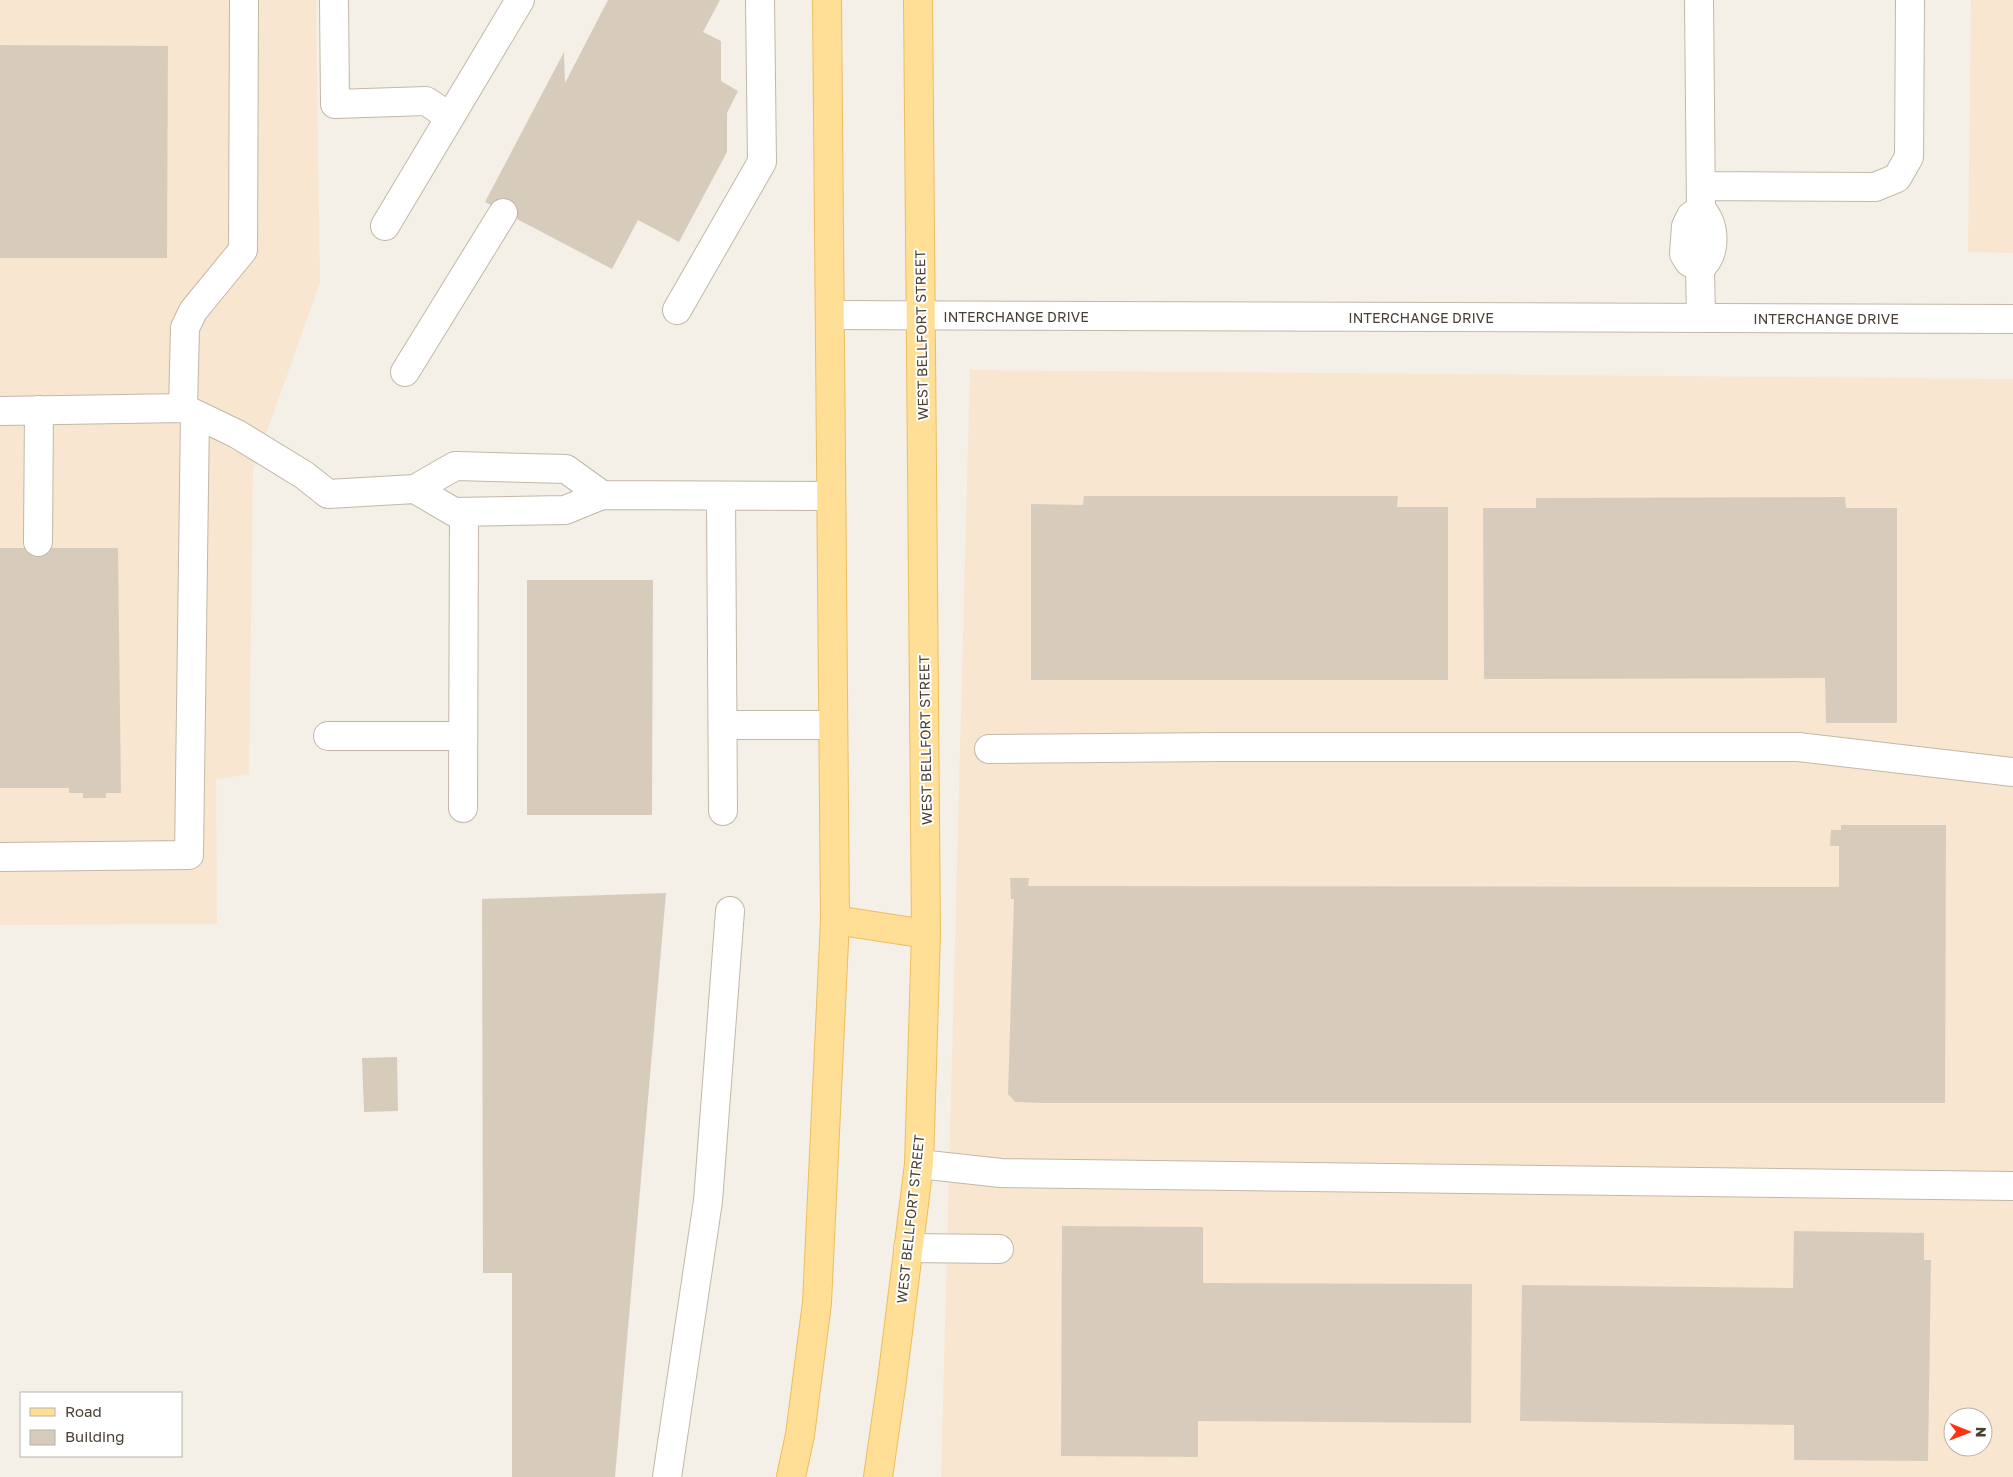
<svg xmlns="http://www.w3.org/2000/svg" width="2013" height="1477" font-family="'Golos Text',sans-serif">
  <rect width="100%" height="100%" fill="#f4f0e7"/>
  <path fill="#f8e6d0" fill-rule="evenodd" d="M0,0h316l4,283 -67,187 -4,304 -33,5 1,145 -217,1z
    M1971,0h42v253l-45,-1z
    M970,370l1043,9v1098h-1072zM1953,1417h30v30h-30z"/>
  <path fill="#d7ccbb" d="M608,0h112l-17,32 18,9v40l17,10 -11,22v39l-48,90 -41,-22 -26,49 -127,-67 79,-150 1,31z
    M0,45l168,1 -1,212h-167z
    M1084,496h314l-1,11h51v173h-417v-176l52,1z
    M1845,497l1,11h51v215h-71l-1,-45 -341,1 -1,-171h53v-10z
    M0,548h118l3,245h-15v5h-23v-5h-14v-5h-69z
    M527,580h126l-1,235h-125z
    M1841,825h105l-1,278h-904l-26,-1 -7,-8 6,-195h-3l-1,-21h19l-1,8 811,1v-41h-9l1,-16h10z
    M666,893l-51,584h-103v-204h-29l-1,-374z
    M397,1057l1,54 -34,1 -2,-54z
    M1062,1226l141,1v56l269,1 -1,139 -273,-2v36l-137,-1z
    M1794,1231l130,2v27h7l-3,201 -134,-1v-35l-274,-4 2,-136 271,3z"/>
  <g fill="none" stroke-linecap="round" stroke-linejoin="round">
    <defs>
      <path id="minor" d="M334,0l1,104 91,-3 24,16
        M1699,0l2,209
        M1701,186l174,1 22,-9 12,-21 1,-157
        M1701,209c15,16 16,45 -1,59l-11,-6 -5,-8 2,-28 5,-10z
        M385,226l135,-226
        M1700,268l1,50
        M677,310l85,-148 -2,-162
        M830,315l1183,4
        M405,372l98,-159
        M183,408l2,-80 8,-17 50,-61 1,-250
        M0,411l183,-3 54,26 67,41 24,19 87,-5 40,-23 111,3 36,26
        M415,489l39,23 111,-2 37,-15 229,1
        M721,496l2,315
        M38,542l1,-132
        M723,725h110
        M328,736h135
        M989,749l232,-2h577l215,25
        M463,808l1,-296
        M0,857l189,-2 6,-441
        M919,1164l82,9 1012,13
        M908,1248l91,1
        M667,1477l41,-276 22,-290"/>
      <path id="major" d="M835,920l91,14
        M791,1477l9,-42 17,-132 18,-383 -8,-920
        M878,1477l14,-97 27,-216 7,-230 -8,-934"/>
    </defs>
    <use href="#minor" stroke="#c1b8a8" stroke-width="30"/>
    <use href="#major" stroke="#ecbe5d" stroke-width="30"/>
    <use href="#minor" stroke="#fff" stroke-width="28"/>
    <use href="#major" stroke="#ffdf95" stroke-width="28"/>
  </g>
  <g text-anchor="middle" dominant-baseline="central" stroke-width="4" stroke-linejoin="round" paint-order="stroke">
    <g font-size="14" fill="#484035" stroke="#fff">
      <text x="1016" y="316">INTERCHANGE DRIVE</text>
      <text x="1421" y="317">INTERCHANGE DRIVE</text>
      <text x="1826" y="318">INTERCHANGE DRIVE</text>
      <text transform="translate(921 335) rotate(-91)">WEST BELLFORT STREET</text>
      <text transform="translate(925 740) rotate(-91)">WEST BELLFORT STREET</text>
      <text transform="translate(910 1219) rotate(-84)">WEST BELLFORT STREET</text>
    </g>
  </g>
  <rect x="20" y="1392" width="162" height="65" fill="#ffffff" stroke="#b6b3ae"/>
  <rect x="30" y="1408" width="25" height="8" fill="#ffdf95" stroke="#b6b3ae"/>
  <text x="65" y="1417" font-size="15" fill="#484035">Road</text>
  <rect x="30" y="1430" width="25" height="15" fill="#d7ccbb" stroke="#b6b3ae"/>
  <text x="65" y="1442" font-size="15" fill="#484035">Building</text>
  <g transform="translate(1968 1432) rotate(91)"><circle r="24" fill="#ffffff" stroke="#b6b3ae"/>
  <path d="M0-4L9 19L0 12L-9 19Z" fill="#ff3213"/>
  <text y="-8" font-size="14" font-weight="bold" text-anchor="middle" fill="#484035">N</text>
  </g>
</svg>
